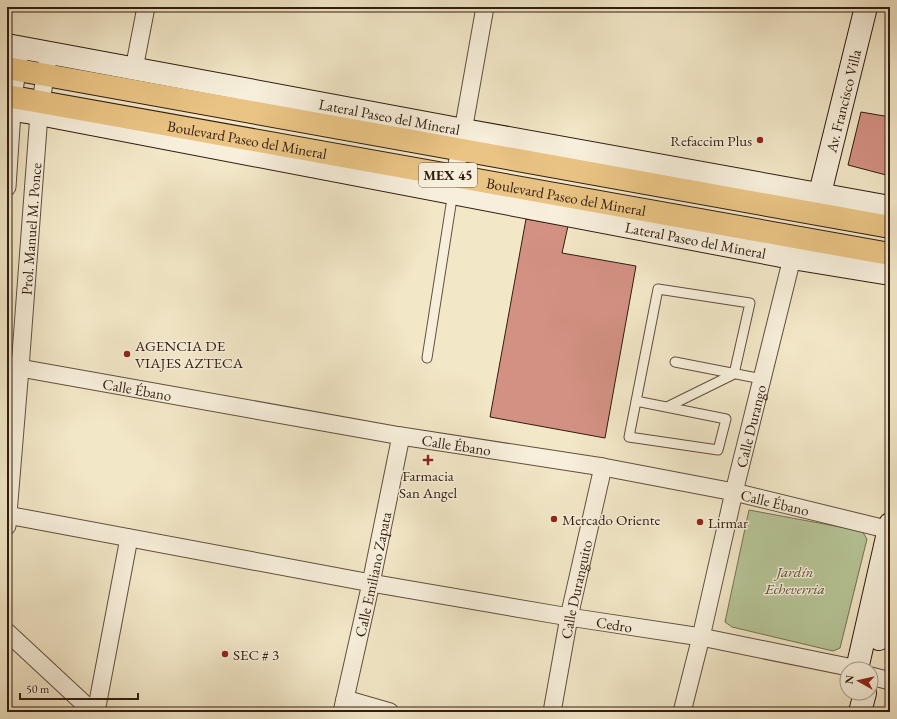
<svg xmlns="http://www.w3.org/2000/svg" width="897" height="719" font-family="'EB Garamond',serif">
  <rect width="100%" height="100%" fill="#f2e7c7"/>
  <filter id="stains"><feTurbulence type="fractalNoise" baseFrequency=".005" numOctaves="4"/><feColorMatrix values="0 0 0 0 .2 0 0 0 0 .09 0 0 0 0 .02 0 0 0 .5 -.17"/></filter>
  <radialGradient id="worn" r=".72"><stop offset=".6" stop-color="#630" stop-opacity="0"/><stop offset="1" stop-color="#630" stop-opacity=".3"/></radialGradient>
  <path fill="#b7c698" stroke="#747154" d="M749,510l113,21 5,8 -27,109 -7,3 -101,-24 -7,-5z"/>
  <path fill="#d39183" stroke="#311c10" d="M861,112l29,5v59l-42,-11z
    M526,219l42,7 -6,27 74,13 -31,172 -115,-21z"/>
  <g fill="none" stroke-linecap="round" stroke-linejoin="round">
    <defs>
      <path id="lane" d="M427,358l26,-166
        M675,362l87,17
        M636,401l90,18 -8,31 -89,-13 29,-148 92,14 -16,71 -67,33"/>
      <g id="street">
        <path d="M134,69l12,-62"/>
        <path d="M455,176l30,-169"/>
        <path d="M7,187l6,-90 6,-39"/>
        <path id="s1" d="M7,363l13,5 381,68 202,31 131,25 156,38"/>
        <path id="s2" d="M7,515l364,68 198,34 132,20 157,32"/>
        <path id="s3" d="M7,526l13,-158 19,-254 10,-62"/>
        <path d="M7,632l86,80"/>
        <path d="M871,676l19,5"/>
        <path d="M345,699l45,13"/>
        <path d="M96,712l33,-174"/>
        <path id="s4" d="M342,712l29,-129 30,-147"/>
        <path id="s5" d="M552,712l17,-95 34,-150"/>
        <path id="s6" d="M682,712l19,-75 33,-145 58,-234"/>
      </g>
      <g id="secondary">
        <path id="s7" d="M7,45l457,85 426,77"/>
        <path id="s8" d="M7,109l32,5 753,144 98,16"/>
        <path id="s9" d="M820,194l3,-13 43,-174"/>
        <path d="M879,639l11,-43"/>
        <path d="M857,669l33,-145"/>
        <path d="M860,712l5,-19"/>
      </g>
      <g id="primary">
        <path d="M7,68l883,159"/>
        <path id="s10" d="M7,96l883,158"/>
      </g>
    </defs>
    <use href="#lane" stroke="#614f3e" stroke-width="11"/>
    <use href="#street" stroke="#614f3e" stroke-width="19"/>
    <use href="#secondary" stroke="#311c10" stroke-width="24"/>
    <use href="#primary" stroke="#311c10" stroke-width="24"/>
    <use href="#lane" stroke="#f7efdb" stroke-width="9"/>
    <use href="#street" stroke="#f7efdb" stroke-width="17"/>
    <use href="#secondary" stroke="#f7efdb" stroke-width="22"/>
    <use href="#primary" stroke="#e9c484" stroke-width="22"/>
  </g>
  <g fill="#8f2418" stroke="#f7efdb" stroke-width="1.5">
    <circle cx="760" cy="140" r="4"/>
    <circle cx="127" cy="354" r="4"/>
    <path d="M426 454h4v4h4v4h-4v4h-4v-4h-4v-4h4z"/>
    <circle cx="554" cy="519" r="4"/>
    <circle cx="700" cy="522" r="4"/>
    <circle cx="225" cy="654" r="4"/>
  </g>
  <g text-anchor="middle" dominant-baseline="central" stroke-width="3" stroke-linejoin="round" paint-order="stroke">
    <rect fill="#f7efdb" stroke="#6c5b4d" stroke-width="1" x="419" y="163" width="58" height="24" rx="3"/>
    <g font-size="14" font-weight="bold" fill="#311c10">
      <text x="448" y="175">MEX 45</text>
    </g>
    <g font-size="15" fill="#311c10" stroke="#f7efdb">
      <text stroke="none"><textPath href="#s9" startOffset="96">Av. Francisco Villa</textPath></text>
      <text stroke="none"><textPath href="#s7" startOffset="389">Lateral Paseo del Mineral</textPath></text>
      <text stroke="none"><textPath href="#s10" startOffset="244">Boulevard Paseo del Mineral</textPath></text>
      <text stroke="none"><textPath href="#s10" startOffset="568">Boulevard Paseo del Mineral</textPath></text>
      <text stroke="none"><textPath href="#s3" startOffset="298">Prol. Manuel M. Ponce</textPath></text>
      <text stroke="none"><textPath href="#s8" startOffset="701">Lateral Paseo del Mineral</textPath></text>
      <text stroke="none"><textPath href="#s1" startOffset="133">Calle Ébano</textPath></text>
      <text stroke="none"><textPath href="#s6" startOffset="294">Calle Durango</textPath></text>
      <text stroke="none"><textPath href="#s1" startOffset="457">Calle Ébano</textPath></text>
      <text stroke="none"><textPath href="#s1" startOffset="781">Calle Ébano</textPath></text>
      <text stroke="none"><textPath href="#s4" startOffset="141">Calle Emiliano Zapata</textPath></text>
      <text stroke="none"><textPath href="#s5" startOffset="125">Calle Duranguito</textPath></text>
      <text stroke="none"><textPath href="#s2" startOffset="617">Cedro</textPath></text>
    </g>
    <g font-size="15" fill="#311c10" stroke="#f7efdb" text-anchor="start">
      <text x="752" y="140" text-anchor="end">Refaccim Plus</text>
      <text x="135" y="345">AGENCIA DE<tspan x="135" dy="17">VIAJES AZTECA</tspan></text>
      <text x="428" y="475" text-anchor="middle">Farmacia<tspan x="428" dy="17">San Angel</tspan></text>
      <text x="562" y="519">Mercado Oriente</text>
      <text x="708" y="522">Lirmar</text>
      <text x="233" y="654">SEC # 3</text>
    </g>
    <g font-size="15" font-style="italic" fill="#594f39" stroke="#f7efdb">
      <text x="795" y="571">Jardín<tspan x="795" dy="17">Echeverria</tspan></text>
    </g>
  </g>
  <rect width="897" height="719" fill="none" stroke="#f2e7c7" stroke-width="24"/>
  <rect x="8" y="8" width="881" height="703" fill="none" stroke="#311c10" stroke-width="2"/>
  <rect x="12" y="12" width="873" height="695" fill="none" stroke="#311c10"/>
  <g transform="translate(859 681) rotate(278)"><circle r="19" fill="#f7efdb" stroke="#a89b8a"/>
  <path d="M0-3L7 15L0 10L-7 15Z" fill="#8f2418"/>
  <text y="-6" font-size="11" font-weight="bold" text-anchor="middle" fill="#311c10">N</text>
  </g>
  <path d="M20 693v6h118v-6" fill="none" stroke="#311c10" stroke-width="2"/>
  <text x="26" y="693" font-size="12" fill="#311c10" stroke="#f7efdb" stroke-width="3" paint-order="stroke">50 m</text>
  <rect width="100%" height="100%" filter="url(#stains)"/>
  <rect width="100%" height="100%" fill="url(#worn)"/>
</svg>
